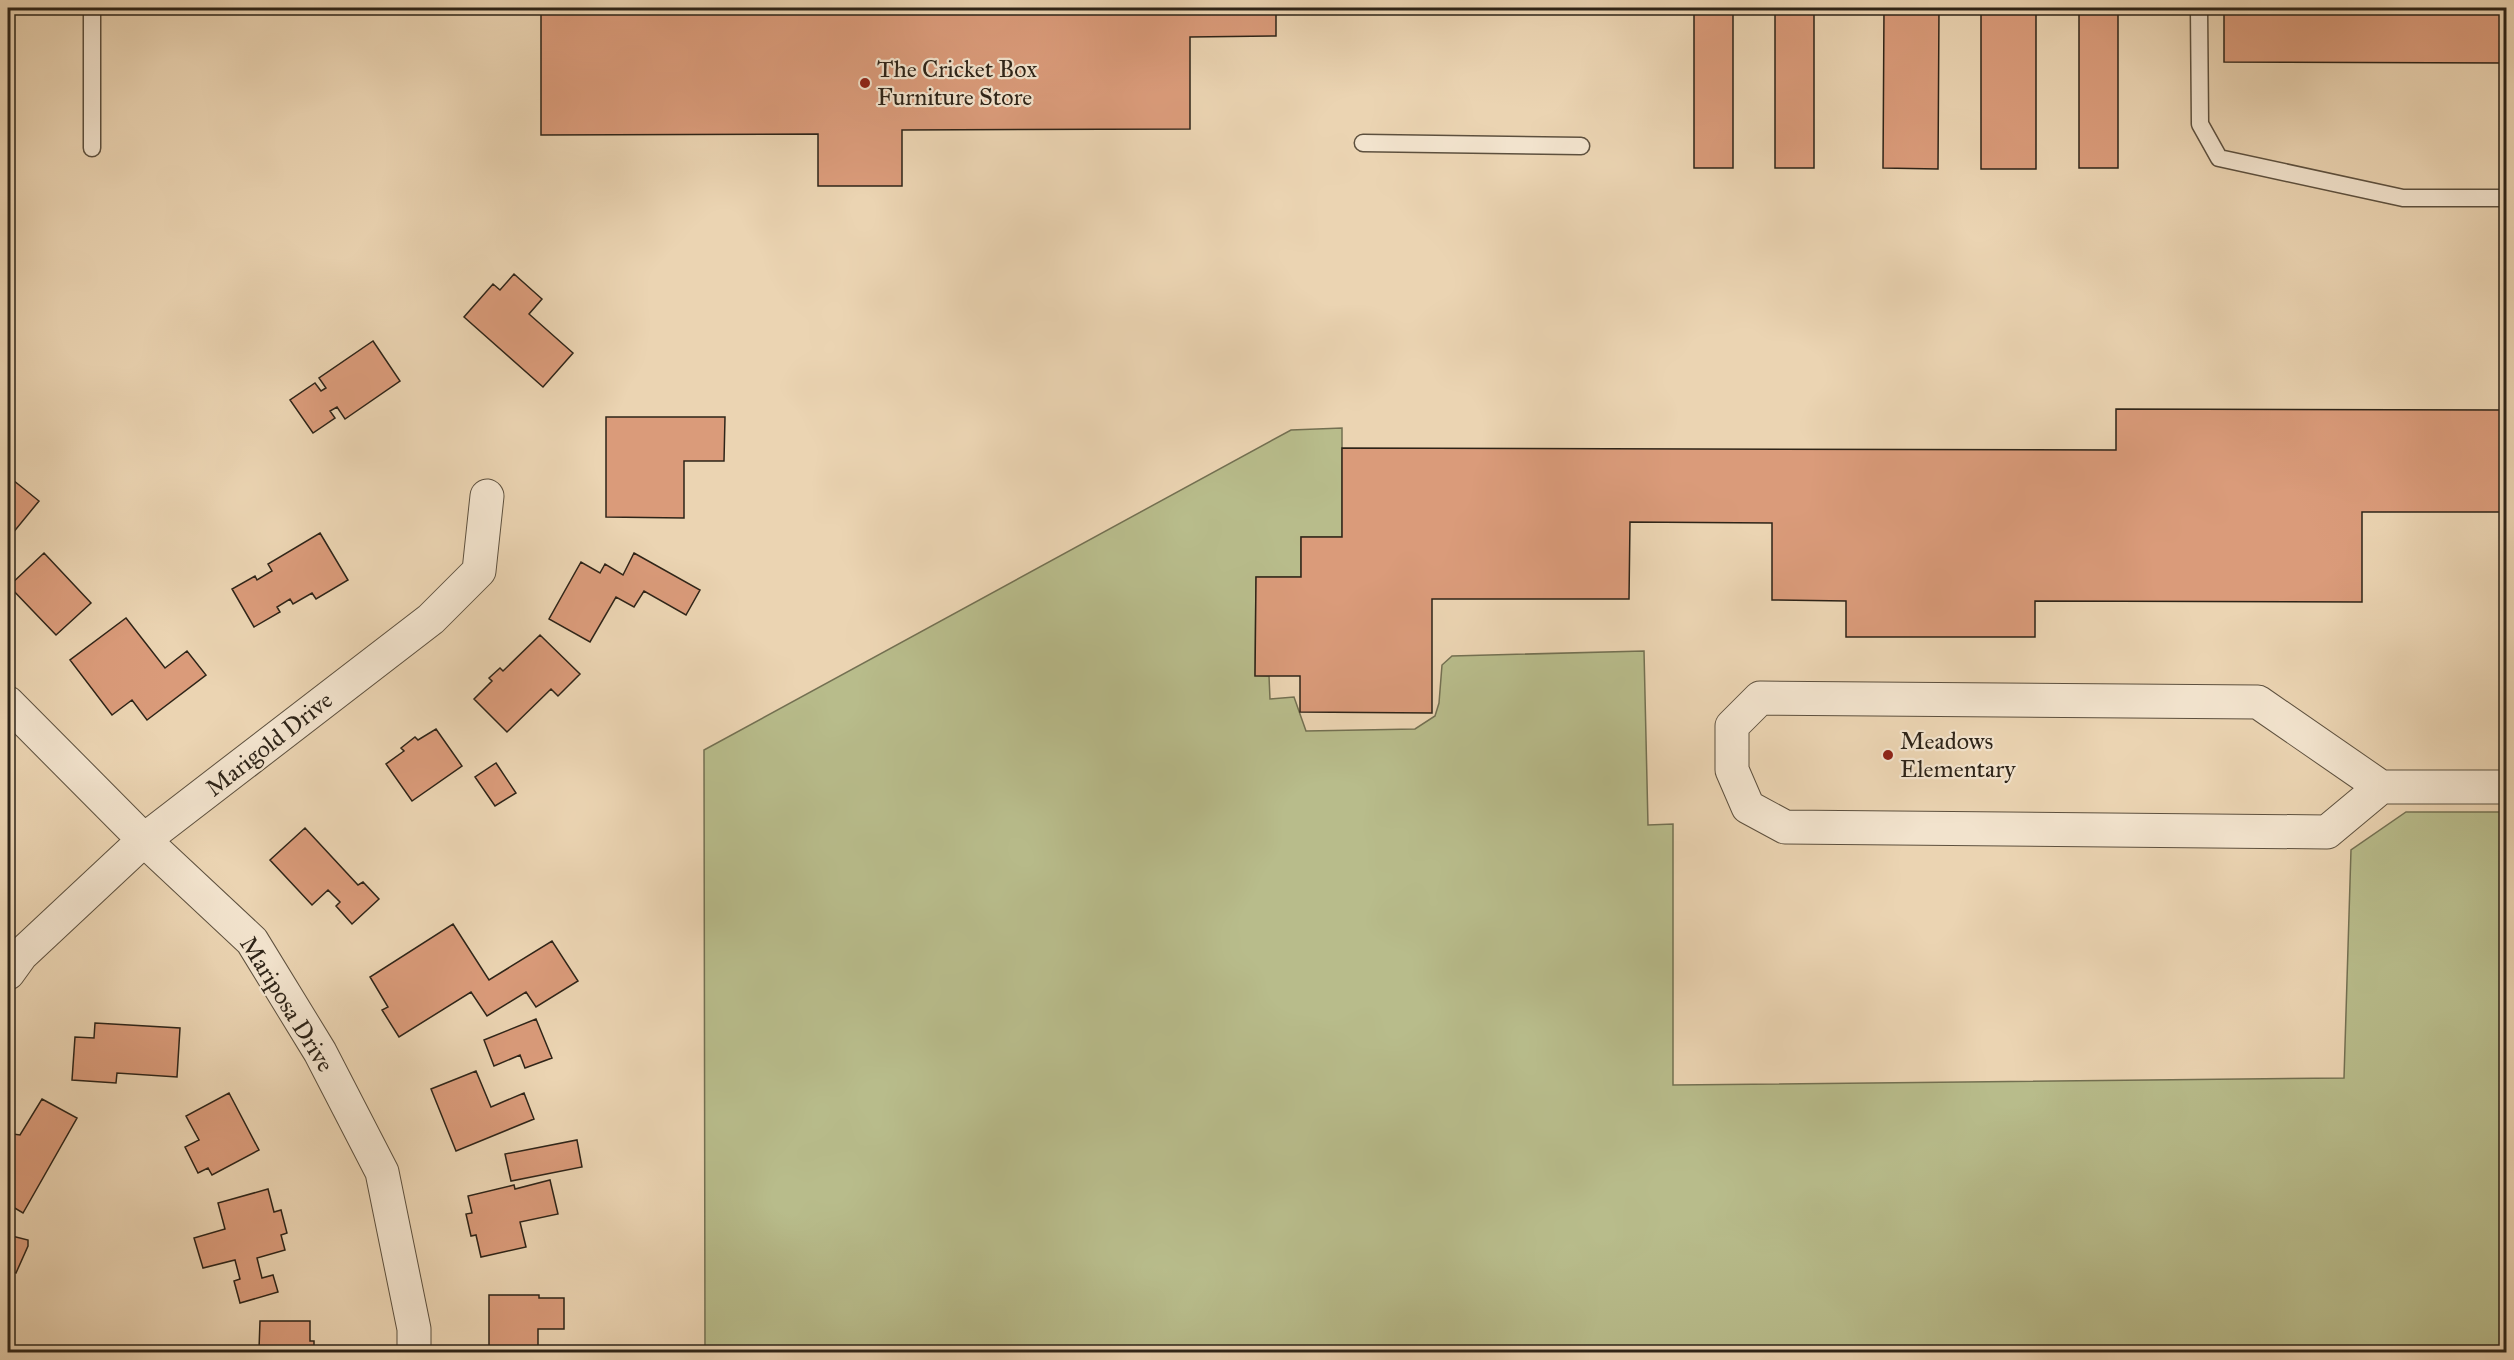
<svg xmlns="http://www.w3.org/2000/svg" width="2514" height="1360" font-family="'IM FELL Great Primer',serif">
  <rect width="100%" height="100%" fill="#ebd4b2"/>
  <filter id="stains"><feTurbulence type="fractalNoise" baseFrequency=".00333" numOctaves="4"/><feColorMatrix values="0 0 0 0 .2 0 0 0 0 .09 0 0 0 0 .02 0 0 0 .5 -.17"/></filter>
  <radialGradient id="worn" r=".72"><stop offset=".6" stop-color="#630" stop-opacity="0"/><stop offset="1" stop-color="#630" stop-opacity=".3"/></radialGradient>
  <path fill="#b8bc8b" stroke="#737052" stroke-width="1.5" d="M1342,428v109h-41v40h-45l-1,98 14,1 1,23 24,-2 12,34 109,-2 20,-13 4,-13 3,-38 10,-9 192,-5 4,174 25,-1v261l671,-7 7,-228 55,-38h100v540h-1801l-1,-602 587,-320z"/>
  <path fill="#da9b7a" stroke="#2e2418" stroke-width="1.5" d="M541,8h735v28l-86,1v92l-288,1v56h-84v-52l-277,1z
    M1694,8h39v160h-39z
    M1775,8h39v160h-39z
    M1884,8h55l-1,161 -55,-1z
    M1981,8h55v161h-55z
    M2079,8h39v160h-39z
    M2224,8h282v167h-2v-112l-280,-1z
    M514,274l28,25 -13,15 44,39 -30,34 -79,-70 29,-33 7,6z
    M373,341l27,40 -55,38 -8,-12 -7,4 5,7 -22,15 -23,-33 25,-17 6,8 5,-3 -7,-10z
    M2116,409l386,1 -1,102h-139v90l-327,-1v36h-189v-36l-74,-1v-77l-142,-1 -1,77h-197v114l-132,-1v-36h-45l1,-99h45v-40h41v-89l774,2z
    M606,417h119l-1,44h-40v57l-78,-1z
    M8,476l31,25 -31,38z
    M320,533l28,47 -32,19 -4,-6 -19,11 -3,-5 -13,8 3,5 -26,15 -22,-38 23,-13 2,4 15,-9 -4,-7z
    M44,553l47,50 -35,32 -47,-49z
    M634,553l66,37 -14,25 -42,-24 -10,16 -18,-10 -26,45 -41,-23 32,-57 19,11 5,-9 18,11z
    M126,618l39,50 22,-17 19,24 -59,45 -15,-20 -20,15 -42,-55z
    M540,635l40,39 -22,22 -7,-7 -44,43 -33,-33 18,-18 -3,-3 11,-10 3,3z
    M436,729l26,37 -50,35 -26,-37 18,-13 -3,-3 14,-11 3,3z
    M496,763l20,30 -21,13 -20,-29z
    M305,828l53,57 5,-3 16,17 -27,25 -16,-18 4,-4 -12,-12 -16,15 -42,-45z
    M453,924l36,56 63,-39 26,40 -42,26 -10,-15 -39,24 -16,-24 -72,45 -17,-27 6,-3 -18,-30z
    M536,1019l16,39 -27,10 -5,-13 -26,11 -10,-26z
    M95,1023l85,5 -3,49 -60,-4 -1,10 -44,-3 3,-43 19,1z
    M476,1071l15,36 33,-14 10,26 -78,32 -25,-62z
    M229,1093l30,57 -47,25 -4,-7 -10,5 -13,-26 14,-7 -13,-24z
    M42,1099l35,19 -54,95 -15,-9v-61l5,-9 7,1z
    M577,1140l5,27 -71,14 -6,-27z
    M550,1180l8,34 -38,8 6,25 -45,10 -5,-22 -5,1 -5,-22 6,-1 -4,-17 46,-11 1,4z
    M268,1189l6,23 7,-2 6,23 -6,2 4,15 -28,8 5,20 11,-3 5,17 -38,11 -6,-22 6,-2 -5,-19 -32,8 -9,-30 31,-9 -7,-26z
    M8,1235l20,5v6l-12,27 -8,-4z
    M489,1295h50v3h25v31h-26v23h-49z
    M260,1321h50v20h4v11h-69v-3h14z"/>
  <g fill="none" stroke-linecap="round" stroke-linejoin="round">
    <defs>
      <path id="lane" d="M2199,8l1,116 19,34 184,40h103
        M1363,143l218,3
        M92,148v-140"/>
      <path id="street" d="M8,703l136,137 108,101 68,111 62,120 32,157v23
        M2381,787l-54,45 -542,-5 -37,-20 -16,-37v-44l28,-28 498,4 123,85h125
        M8,973l13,-18 123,-115 287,-221 48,-48 8,-75"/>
    </defs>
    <use href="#lane" stroke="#5d503e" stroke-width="19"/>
    <use href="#street" stroke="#5d503e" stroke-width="35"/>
    <use href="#lane" stroke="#f2e3cd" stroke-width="16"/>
    <use href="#street" stroke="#f2e3cd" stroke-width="33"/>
  </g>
  <g fill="#8f2418" stroke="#f2e3cd" stroke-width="2">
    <circle cx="865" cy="83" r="6"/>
    <circle cx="1888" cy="755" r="6"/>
  </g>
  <g text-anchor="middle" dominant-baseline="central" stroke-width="4.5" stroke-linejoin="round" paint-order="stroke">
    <g font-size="24" fill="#2e2418" stroke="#f2e3cd" text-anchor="start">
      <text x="877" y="69">The Cricket Box<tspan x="877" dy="28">Furniture Store</tspan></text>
      <text x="1900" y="741">Meadows<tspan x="1900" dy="28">Elementary</tspan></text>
    </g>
    <g font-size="24" fill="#2e2418" stroke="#f2e3cd">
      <text transform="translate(269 744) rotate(-38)">Marigold Drive</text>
      <text transform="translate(287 1004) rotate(58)">Mariposa Drive</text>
    </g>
  </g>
  <rect width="2514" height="1360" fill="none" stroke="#ebd4b2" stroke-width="30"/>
  <rect x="9" y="9" width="2496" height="1342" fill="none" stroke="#2e2418" stroke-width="3"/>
  <rect x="15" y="15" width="2484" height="1330" fill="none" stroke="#2e2418" stroke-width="1.5"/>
  <rect width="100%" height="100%" filter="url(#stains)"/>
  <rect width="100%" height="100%" fill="url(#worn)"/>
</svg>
